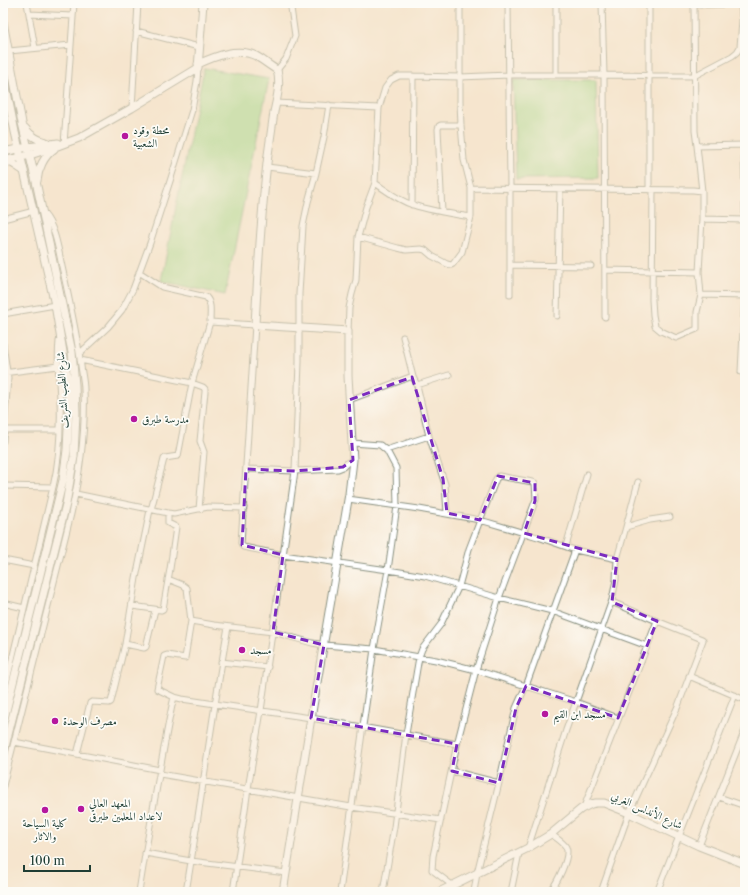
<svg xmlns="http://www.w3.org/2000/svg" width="748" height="895" font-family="'Libre Caslon Text',Amiri,serif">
  <rect width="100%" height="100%" fill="#fdfcf7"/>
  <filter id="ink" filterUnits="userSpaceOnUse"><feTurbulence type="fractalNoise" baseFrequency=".025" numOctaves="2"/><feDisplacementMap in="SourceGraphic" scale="8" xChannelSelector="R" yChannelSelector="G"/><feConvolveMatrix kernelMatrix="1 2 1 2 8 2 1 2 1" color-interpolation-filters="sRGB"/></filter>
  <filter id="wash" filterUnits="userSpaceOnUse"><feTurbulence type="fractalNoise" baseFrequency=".012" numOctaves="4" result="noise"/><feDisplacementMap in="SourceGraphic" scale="16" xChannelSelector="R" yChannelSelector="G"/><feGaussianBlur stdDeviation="0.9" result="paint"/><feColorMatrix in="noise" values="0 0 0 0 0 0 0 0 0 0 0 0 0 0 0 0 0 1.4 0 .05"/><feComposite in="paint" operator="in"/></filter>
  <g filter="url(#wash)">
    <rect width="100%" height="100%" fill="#f6e5ce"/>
    <path fill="#a0da8c" stroke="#608c60" d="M204,68l65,11 -44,216 -64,-14z
      M513,80h83l2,98 -82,1z"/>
  </g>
  <g filter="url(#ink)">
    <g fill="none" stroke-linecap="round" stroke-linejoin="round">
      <defs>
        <path id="street" d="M27,3l8,45
          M508,3l2,185v107
          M602,3l2,72 1,242
          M694,3l1,128 2,15 48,-1
          M741,3l1,18
          M694,5l47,-1
          M29,14l44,2
          M136,31l63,16
          M9,51l62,-6
          M277,70l9,-11 9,-23 -4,-28 -2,-5
          M556,75v-72
          M276,103l103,5
          M132,108l6,-105
          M64,144l10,-141
          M267,167l49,6
          M375,183c12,8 24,18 38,22 18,6 39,9 58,12
          M471,188l222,2 9,1
          M649,190v-187
          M653,190l-1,110 1,15 2,11 6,5 15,7 21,-9v-17l4,-17 -2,-23 3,-53v-28l-5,-45
          M412,205l1,-129
          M442,212l-4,-83 1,-3 2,-1h20
          M3,219l31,-8
          M702,219l43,1 -1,-75
          M358,237l40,11 8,2 15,-1 4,1 7,6 15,8 4,1 2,-1 9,-12 9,-35v-29l-7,-28 -3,-35 -1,-23v-99
          M510,265l81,1
          M606,270l93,2
          M139,272l23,15 44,10c6,6 4,16 4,25
          M701,295l44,1
          M3,314l52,-9
          M557,316l3,-127
          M348,331l1,-23 3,-14 4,-14 2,-43 8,-30 9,-24 4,-75 6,-20 6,-8 8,-4h14l47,1 49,-2h95l90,1 38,-20 5,-4 3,-5 2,-26h3
          M403,337l10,40 4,8 12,51 16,48 2,29
          M3,344l5,34 -5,63
          M80,353l28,-26 14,-17 11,-21 17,-46 21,-65 21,-68 5,-29 1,-13
          M80,360l112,23 11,4 2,2v3l-5,49 4,11 -5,57
          M741,372l4,-79
          M3,373l55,-7
          M417,385l32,-10
          M349,400l61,-23h3
          M4,430h56
          M386,450l43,-14
          M246,469l49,2 43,-2 5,-2 4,-4 6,-3
          M3,486l50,1
          M76,494l92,19 6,1 34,-7 36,1
          M348,499l71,10 61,11 58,17 37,13 42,9 -1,21 -4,20 -46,130 -38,118
          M151,510l13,-51 1,-1 13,-2 14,-73 18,-61 45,3 -14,218 2,4 40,8 105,15 37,6 74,22 53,13 95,35
          M626,527l12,-45
          M566,546l21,-72
          M617,559l9,-32 24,-7 20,-3
          M3,560l31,6
          M168,579l15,6 4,3 4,33 23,4 59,7 39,11 12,2 50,4 62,11 40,10 100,32 42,16
          M3,603l21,5
          M132,606l29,4 2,-1 7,-40 6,-42 -8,-4v-10
          M125,644l19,4 2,-1 9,-37
          M221,662l47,5
          M689,676l56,24
          M3,697l50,-210c7,-29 8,-58 7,-88 -1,-20 -3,-39 -1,-58
          M174,697l-17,-8 7,-33 3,-1 18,3 6,-37
          M14,742l146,28
          M77,754l13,-51 2,-1 17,1 2,-1 14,-58 11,-66 14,-68
          M452,771l47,12
          M160,774l191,33 90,13
          M3,786l68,-272c9,-41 15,-82 13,-124 0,-8 -2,-16 -3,-24 -4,-32 -11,-63 -18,-95 -4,-17 -7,-44 -19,-57
          M719,797l26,9
          M584,807l73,-186 -45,-19
          M699,846l46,-116
          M145,853l46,8 95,12
          M139,892c6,-39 13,-78 20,-117 5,-26 9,-53 15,-78l8,2 33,5 96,14 146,26
          M186,892c15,-88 26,-177 42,-265
          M233,892l15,-103 13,-78 34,-240 4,-109v-68l4,-68 5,-24 8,-29 8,-36 5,-32
          M340,892l23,-166 11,-77 14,-79 9,-64 -1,-38 -9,-17 -7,-6 -28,-2
          M383,892l11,-65 12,-93 13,-77 3,-8 19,-25 18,-38 10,-37 27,-70 3,-3 34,6 2,1 1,16 -37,99 -23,72 -19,74 -24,112 -1,14 20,15
          M474,892l3,-19 22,-90 17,-75 10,-22 49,-136
          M511,892l8,-39
          M550,892c6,-8 21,-35 16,-45 -3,-5 -10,-9 -15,-13
          M601,892l28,-79 49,-107 25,-66 -1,-1 -45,-18
          M657,892l78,-197"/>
        <path id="secondary" d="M3,22l19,101 15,63 35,166 3,33 1,28 -2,44 -8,47 -63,251
          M198,64c18,-8 39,-17 58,-8 7,4 14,10 21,14 4,14 0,28 -3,42 -2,14 -4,28 -6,43 -7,56 -10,114 -13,170l93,6v45l5,84 -4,34 -38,224 -28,174
          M3,72l12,60 40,173 13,76 1,26 -2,43 -4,30 -24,99 -36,144
          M25,128c6,9 14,12 24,15
          M3,152l25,-5 30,-4
          M6,160l9,5 9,6
          M3,161l27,-6 25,-8 24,-9 53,-30 66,-40 5,-65
          M37,181c1,-12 7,-25 17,-32
          M439,892l89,-44 23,-14 30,-25 10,-5 5,-1h8l25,10 70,33 46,18"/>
      </defs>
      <use href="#street" stroke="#8a9181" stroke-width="7"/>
      <use href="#secondary" stroke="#8a9181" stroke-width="9"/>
      <use href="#street" stroke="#fff" stroke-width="5"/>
      <use href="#secondary" stroke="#fff" stroke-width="7"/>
    </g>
  </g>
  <path d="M0 0H748V895H0ZM412,377l31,102 4,34 33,7 18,-44 37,7v18l-11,32 93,26 -5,43 45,19 -39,97 -92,-32 -10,22 -17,75 -47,-12 5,-27 -146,-26 13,-73 -51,-13 10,-77 -41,-10 4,-76 49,2 48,-4 10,-7 -4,-60z" fill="#f6e5ce" fill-opacity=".55" fill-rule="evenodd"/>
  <path fill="none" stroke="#7b2cbf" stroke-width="3" stroke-dasharray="8 5" stroke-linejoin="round" d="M412,377l31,102 4,34 33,7 18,-44 37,7v18l-11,32 93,26 -5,43 45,19 -39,97 -92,-32 -10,22 -17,75 -47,-12 5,-27 -146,-26 13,-73 -51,-13 10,-77 -41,-10 4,-76 49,2 48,-4 10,-7 -4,-60z"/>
  <g fill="#b5179e" stroke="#fdfcf7" stroke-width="1.5">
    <circle cx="125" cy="136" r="4"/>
    <circle cx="134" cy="419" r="4"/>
    <circle cx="242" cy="650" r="4"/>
    <circle cx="545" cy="714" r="4"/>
    <circle cx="55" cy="721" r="4"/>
    <circle cx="81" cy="809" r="4"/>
    <circle cx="45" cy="810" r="4"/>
  </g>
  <g text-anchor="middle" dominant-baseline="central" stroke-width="3.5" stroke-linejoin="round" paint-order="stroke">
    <g font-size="11" fill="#1f3d34" stroke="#fdfcf7" text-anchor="start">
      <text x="133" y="130">محطة وقود<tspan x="133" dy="13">الشعبية</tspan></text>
      <text x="142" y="419">مدرسة طبرق</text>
      <text x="250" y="650">مسجد</text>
      <text x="553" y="714">مسجد ابن القيم</text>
      <text x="63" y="721">مصرف الوحدة</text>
      <text x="89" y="803">المعهد العالي<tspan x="89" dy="13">لاعداد المعلمين طبرق</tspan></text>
      <text x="45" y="823" text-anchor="middle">كلية السياحة<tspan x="45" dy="13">والاثار</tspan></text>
    </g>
    <g font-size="11" fill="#1f3d34" stroke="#fdfcf7">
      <text transform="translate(62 390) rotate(-93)">شارع الطيب الشريف</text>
      <text transform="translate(647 810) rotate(24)">شارع الأندلس الغربي</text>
    </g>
  </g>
  <rect width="748" height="895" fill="none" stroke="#fdfcf7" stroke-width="16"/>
  <path d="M24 865v6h66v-6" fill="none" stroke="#1f3d34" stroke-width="2"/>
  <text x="30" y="865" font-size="12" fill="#1f3d34" stroke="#fdfcf7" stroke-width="3" paint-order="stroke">100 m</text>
</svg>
